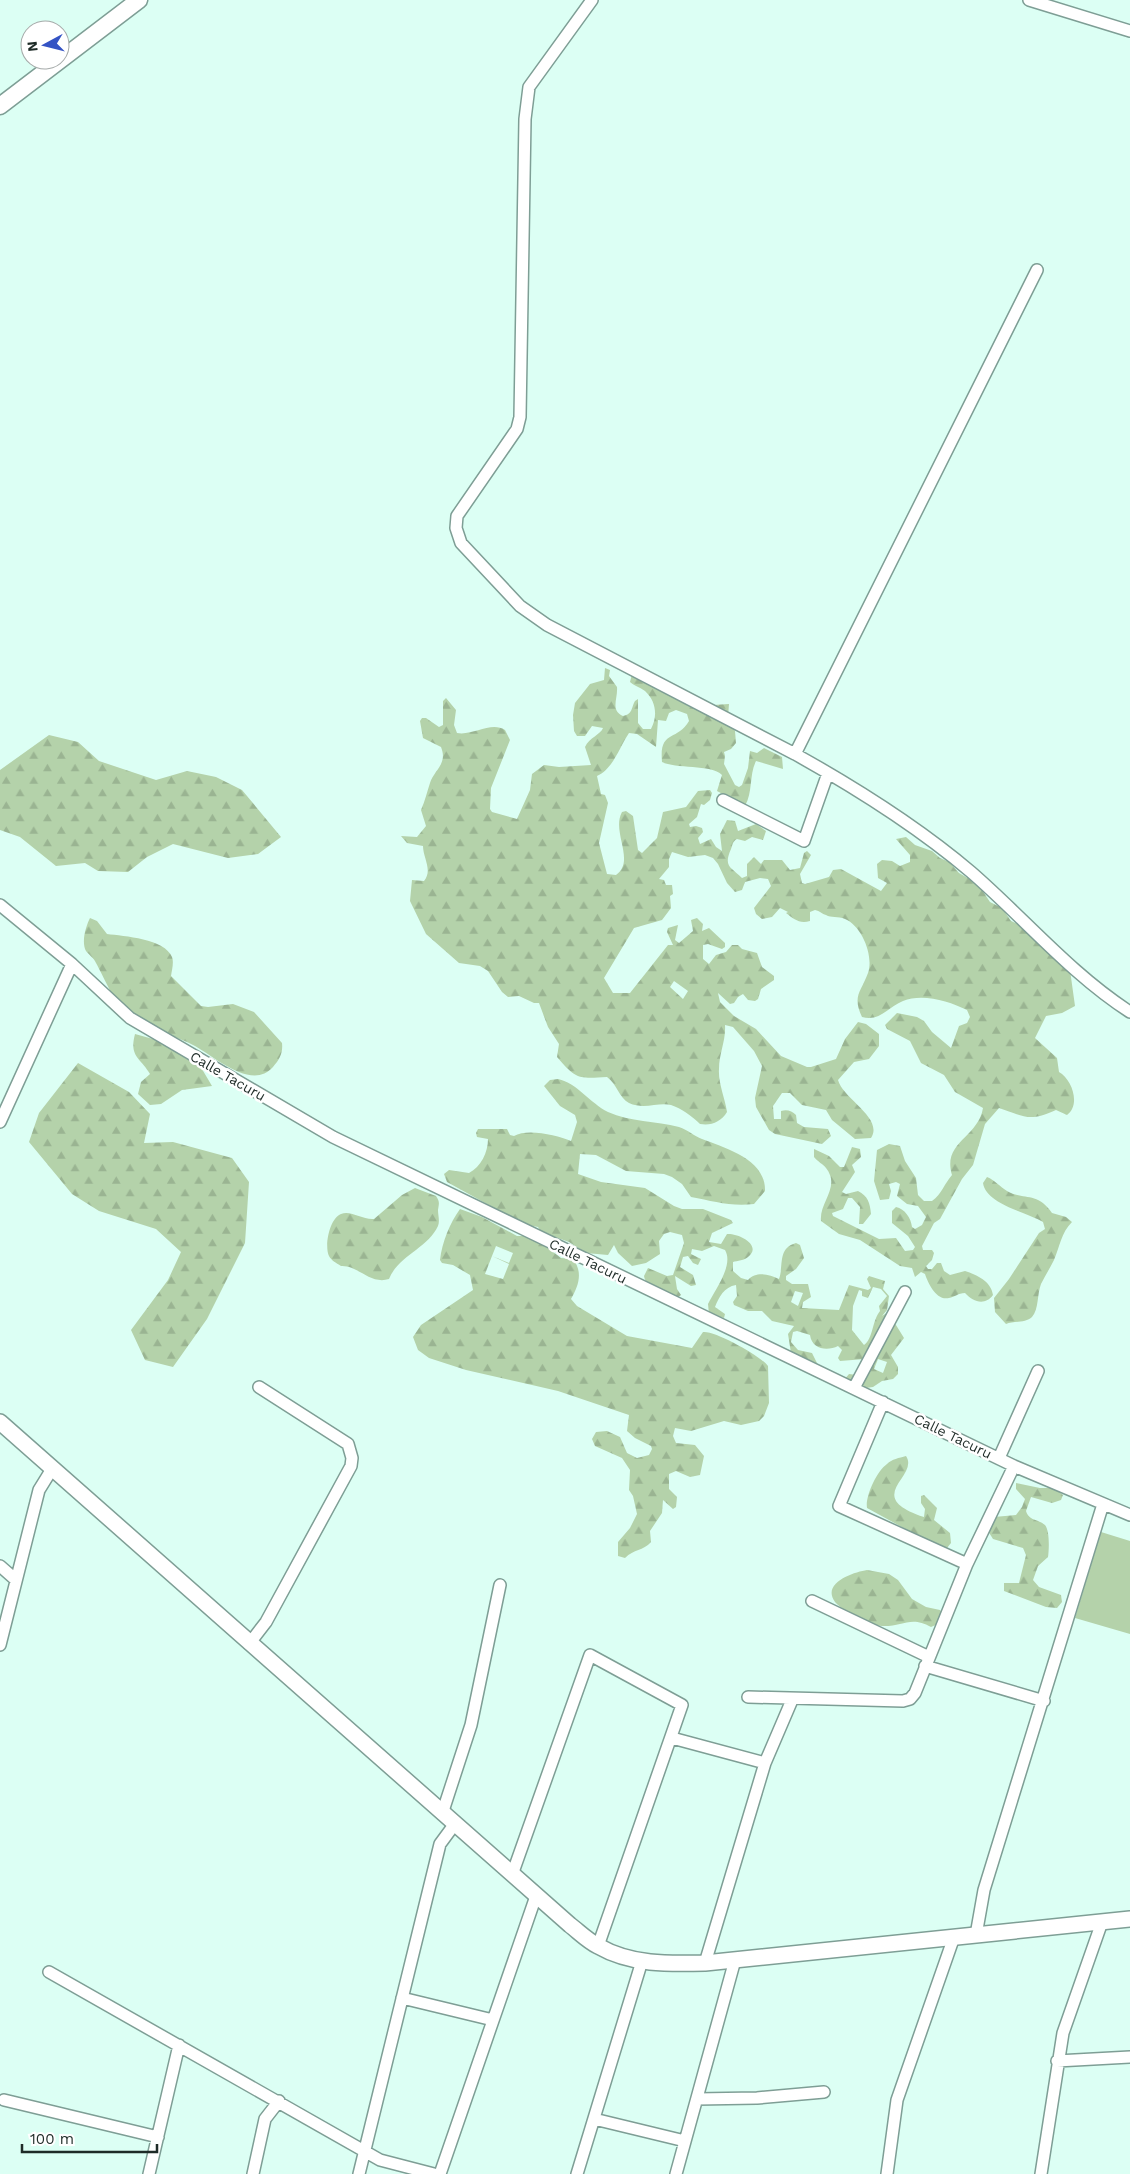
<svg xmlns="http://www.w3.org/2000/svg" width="1130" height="2174" font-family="'Work Sans',sans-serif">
  <defs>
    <pattern id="forest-firs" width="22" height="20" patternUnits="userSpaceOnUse" patternTransform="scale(1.25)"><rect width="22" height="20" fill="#b4d2aa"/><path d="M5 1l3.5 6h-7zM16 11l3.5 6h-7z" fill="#9ab492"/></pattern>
  </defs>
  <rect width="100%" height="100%" fill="#dcfff4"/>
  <path fill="url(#forest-firs)" fill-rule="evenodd" d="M605,668l5,2 -1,6 8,11c1,12 -7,23 6,29 10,-2 8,-8 12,-15l3,-2v24l5,6h8c7,-13 5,-28 -6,-38 -5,-4 -11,-5 -15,-9l2,-8 81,31 16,-1 -1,13 7,14 1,12 -5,6 -7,3 1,4 -1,8 11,21 4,2 3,-2 6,-17 2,-17 7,2 7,-5 18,9 1,12 -27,-8c-7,14 -3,31 -11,45l-28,-15 5,-16c-11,-11 -47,-6 -60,-13 -3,-33 15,-20 27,-41l-2,-7 -11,-4 -7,3 -3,8 -8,-1 -2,27 -19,-13 -8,-1c-10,15 -16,36 -32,43l4,18 4,1 3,8 -9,40 8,31 9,1c20,-14 -5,-43 6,-63l4,-1 7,5 5,34 4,3 15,-15 6,-26 23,-5 12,-16 12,-1 2,3 -2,7 -6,5 -3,-1 -4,13 -8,7 1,3 6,-1 6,2 1,4 -5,6 2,6 11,-5 5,8 6,4 -2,-17 7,-14 8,1 3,10 18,-7 10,7 -3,9 -11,-3 -7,4 -8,-2c-5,3 -4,5 -6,10 -8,18 0,18 11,29l5,-2v-12l7,-7 7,7 3,-4h18l8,10 10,-2 4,-15 3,-2 4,4 -11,19 2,9 3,1 24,-7 4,-7 8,-1 40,22 6,-8 -9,-5 -1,-14 5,-4 10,1 8,5 10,-4v-7l-14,-16 10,-2 9,8 17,6 8,7 9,4 10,11 19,11 12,18 12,6 9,13 19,9 40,40 5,36 -13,7 -16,3 -11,22 22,20 2,14c13,7 22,33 8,43l-11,-5c-27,12 -30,7 -57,-2l-14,16 -12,41 -11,14 -22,40 -6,4 -12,23 1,4h9l2,3 -2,7 -6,6 2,3h4l5,-6h4l3,8 6,4 15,-4c12,4 26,10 28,24 -8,11 -20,7 -28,-2 -7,0 -10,4 -16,5 -13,3 -21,-15 -24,-24l-4,-2 -6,5 -3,-9 -12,-2 -40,-26 -21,-6 -18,-13c-2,-19 20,-34 5,-53 -3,-4 -8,-6 -12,-11v-8l15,7 11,11h4l8,-20 8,2 1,8 -9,8 3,7 -13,20 4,2 12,-3c10,5 12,12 13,23l-8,10h-4l1,-17 -8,-9h-4l-5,11 -11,4 1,3 46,23 17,-1 9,13 8,-1 2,-3 -7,-11 -16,-13v-12l4,-4c9,2 15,11 16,20l3,2 7,-4 4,-8 -8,-11 -11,-2 -10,-8 3,-12 -4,-2 -7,2 2,7 -2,8 -9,1 -6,-19 3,-31 12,-6 11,2 5,15 11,17 2,17 6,6h8c10,-7 12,-17 20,-26 -10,-33 26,-37 31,-67l-28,-16 -11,-17 -23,-12 -11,-22 -23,-12 -2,-4 12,-12 20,4 7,4 8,11 19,16 8,-22 8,-3 3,-6 -3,-7c-18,-9 -45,-17 -64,-9 -15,6 -23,21 -41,16 -10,-21 -1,-25 6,-44 6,-17 -6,-47 -23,-54 -7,-3 -14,-1 -19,-4 -4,-1 -6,-4 -11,-5l-5,2v9c-11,3 -16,-2 -24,-8l2,-1 -8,-4 -8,9 -10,2 -6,-5 -2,-6 17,-22 -3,-7 -8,-1 -15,4 -3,8 -7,2 -8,-9 -9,-19 -5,-6 -8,-3 -17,2 -16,-5 -3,7v8l-10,12 5,1 2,5h6l1,9 -3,2 1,12 -9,12 -28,8 -30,50 9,15h17l38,-48h5l-6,-13 1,-4 10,-3 -3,15 4,3 14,-12 -2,-11 6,-2 6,6 -1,7 7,-3 16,15v4l-3,2 -14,-5 -5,1v14l6,5 7,-9 10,-3 6,-7h6l4,4 15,4 5,14 12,9v4l-13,9 -3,10 -3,2 -7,-1 -5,-6 -5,3 -4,6 -4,1 -12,-11 2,9 14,14 22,13 25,27 26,11h4l25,-8 9,-20 13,-17 8,2 13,10v12l-10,13 -15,3 -16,18c5,19 46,38 33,58l-16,1 -23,-19 -6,-10 -24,-5 -12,-12h-8l-9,13 1,13h7v-8c6,-2 11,0 15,4l1,8 7,4 24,2 3,7 -9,8 -47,-10 -6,-4 -13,-23 -1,-9 7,-32 -8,-15 -21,-24 -8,-2c1,16 -6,28 -6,44 -1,14 6,29 8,43 -6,10 -16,14 -27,12 -7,-7 -19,-16 -29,-19 -13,-3 -27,5 -42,-2 -10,-5 -12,-19 -22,-26 -29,2 -31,2 -50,-20l2,-13 -11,-17 -9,-24h-5l-15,-7 -11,1 -6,-5 -14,-21 -8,-5 -21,-3 -33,-29 -16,-33 2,-21 12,1c9,-11 -1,-23 -1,-35l-16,-3 -6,-7 16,1 9,-11 -5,-16c4,-9 6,-18 9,-27 4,-13 18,-19 11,-36l-18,-9 -3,-17 2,-3h4l13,9 4,-2v-24l3,-3 10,12 -2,15 3,8c16,3 34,-12 48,-3l5,10 -19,48 -1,21 2,3 25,7 13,-29 2,-16 12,-9 15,2 32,-2 -6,-18c4,-9 16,-13 18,-19l-11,-2 -7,10h-8l-3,-5 -1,-16 2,-12 15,-19 14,-4zM674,981l14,10 -5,8 -13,-12z
    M49,735l29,7 21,19 57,19 31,-9 29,6 26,13 39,47 -23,17 -30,4 -55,-14 -26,13 -19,15 -30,-1 -13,-8 -29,3 -36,-29 -20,-7v-60z
    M90,918l7,3 10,13c17,2 58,5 65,23 2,5 0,13 -1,19l30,30 7,1 25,-3 21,8 28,31c1,10 -2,16 -9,24 -21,24 -58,-10 -78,-21 -25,-13 -58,-21 -77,-43 -6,-7 -17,-31 -22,-40 -2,-5 -7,-8 -10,-12 -5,-9 0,-25 4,-33z
    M135,1034l18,5 46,25 13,22 -30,4 -21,14 -11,1 -12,-11 3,-12 9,-8c-10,-17 -21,-17 -15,-40z
    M78,1063l51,29 21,22 -6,29 29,-1 59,16 17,24 -4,61 -38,76 -34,48 -28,-7 -14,-30 37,-50 13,-28 -25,-23 -57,-18 -27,-17 -43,-52 10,-29z
    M558,1079c19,4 32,24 50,33 22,10 48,9 71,15 9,3 15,9 23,12 23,9 64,20 63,52l-11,13c-23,3 -41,-3 -63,-7l-9,-13 -10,-7 -8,-3 -38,-3 -30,-16 -16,-1 -2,20 23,8 44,6 29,18 8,3h21l28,11 2,3 -21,10 -3,9 12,2 6,-10c11,-1 36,11 21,23 -3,3 -11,4 -15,5v9l8,7 7,2c8,-9 21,-6 31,-1 5,-13 -2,-31 17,-36l4,2 4,13 -8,11 -10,7v4l6,4h16l3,13 -8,5 -1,6 37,2 10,-25 19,5 3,-2 -4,-9 2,-3 16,5 -2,8 6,7 -2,14 -5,6 6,-4 16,26 -13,17 7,12v7l-5,5 -11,2 -9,6 -7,1 -22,-8 5,-6 8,1 8,-16 -25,2 -2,-3 4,-8 -4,-4c-10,5 -26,4 -28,-11l-13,-4 -4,1 -2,10 7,8 14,3 6,12h-6l-21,-12 -3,-19 6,-8 -22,-5 -10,-10h-14l-14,-6 -1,-3 4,-6 -1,-11c-12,2 -17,12 -21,22l10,7 -1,4 -15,-4 -1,-10c7,-14 26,-39 17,-54l-11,-4 -12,5 -10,-2 -1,5 10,5 -3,6 -5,-2 -5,-7 -5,1 -3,10 13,8 3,10 -5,1 -16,-10 2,13 4,6 -4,3c-10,-5 -32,-11 -33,-22l4,-8 19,8 6,-1 11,-32 -2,-8 -12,-3 -6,2 -5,7 1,13 -14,9 -14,3 -14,-13 -4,-8 -6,10 -22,-2 -17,-11 -28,-10 -3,-5 -15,-3 -76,-42 -3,-8 5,-4 20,3c12,-6 19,-21 19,-34l-11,-2 -1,-4 2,-4h29l3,6 4,1c13,-8 43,-1 57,5l6,-19 -2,-7 -15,-9 -16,-20 6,-6zM873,1287l8,2 6,7 -8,10 1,5c-8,10 -7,28 -16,34l-12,-15 1,-24 6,-16 3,1v5l6,2zM795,1291l8,2 -5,13 -7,-4zM878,1359l9,3 -4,11 -9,-4z
    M987,1177c8,3 13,10 20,14 17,10 30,0 45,22l14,4 6,5c-11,11 -12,24 -18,38 -4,8 -9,16 -13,24 -4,10 -2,25 -9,33 -6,6 -18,4 -26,7l-11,-12 -1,-14 15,-19 30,-46 6,-4 -2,-7c-17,-10 -57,-18 -60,-39z
    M415,1188l21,8c4,6 3,7 2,14 0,5 2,11 0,16 -10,22 -40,30 -49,53 -19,6 -31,-14 -48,-13 -5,-3 -10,-6 -12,-10 -5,-11 1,-38 12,-42 10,-4 21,6 33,5l28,-24z
    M460,1209l22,8 35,19h7l20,9 17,13 12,1c10,13 6,26 -2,40l6,7 50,30 65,12 11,-16c11,-2 58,24 65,34l1,37 -5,13 -5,5 -18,4 -17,-4 -33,10 -16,-3 -2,8 3,7 19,2 9,11 -4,19 -10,2 -14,-6 -7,3v15l8,8 -1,10 -3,2 -10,-9 -1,13 -12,18 1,11c-8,9 -17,7 -26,16l-7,-2v-14l12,-14 7,-14 -4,-18 -4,-6 1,-20 -8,-12 -27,-12 -3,-7 4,-7 11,-1 13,6 7,16 10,5 12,-3 3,-6 -1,-3 -16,-8 -8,-7 2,-16 -71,-24 -92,-21 -37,-12 -11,-8 -5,-13 8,-12 52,-35 -3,-15 -17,-10 -11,-2 -2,-3c2,-18 10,-37 20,-51zM496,1246l17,7 -4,10 -17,-7zM492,1256l17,8 -6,15 -18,-5z
    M906,1456c14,21 -45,40 18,61l1,-8 -4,-6v-7l3,-1 13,13 -3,12 16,13 1,10 -4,5 -5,1 -75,-41c-2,-12 10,-37 20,-44 5,-5 12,-6 19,-8z
    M1016,1483l24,5h14l9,7 -2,5 -9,3 -21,-6 -5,14c3,10 12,8 19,14 5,6 4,25 3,32l-10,9 -5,14 6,7 22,8 1,7 -5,6 -11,-1 -42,-16v-8h15l7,-28 -3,-7 -30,-9 -5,-8 6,-14 22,-2 6,-8 3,-8 -9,-10z
    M867,1570l22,4 9,6 14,19 14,8 14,3 2,3 -4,11 -7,3c-20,-12 -29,0 -49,-1 -10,0 -41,-16 -47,-24 -14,-19 19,-30 32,-32z"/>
  <path fill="#b4d2aa" d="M1101,1532l29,9v93l-55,-16z"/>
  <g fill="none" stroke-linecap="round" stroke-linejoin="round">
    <defs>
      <path id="minor" d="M592,0l-63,87 -4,32 -5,298 -3,12 -60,87 -1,12 5,15 59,63 27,19 248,129c61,34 123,73 176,118 53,46 100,102 159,140
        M1029,0l101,31
        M795,754l242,-484
        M723,800l81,41 24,-68
        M0,905l72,59 58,54 203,119 681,329 116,49
        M0,1122l72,-158
        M854,1388l51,-96
        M883,1402l-44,104 128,58
        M999,1458l39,-87
        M0,1566l16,14
        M812,1601l117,56
        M249,1644l17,-22 85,-156 1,-8 -4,-14 -89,-57
        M0,1645l39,-155 13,-21
        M925,1666l119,35
        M748,1697l155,4 7,-2 5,-6 52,-129 47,-98
        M672,1738l93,25
        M442,1814l29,-89 29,-140
        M512,1875l78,-220 92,50 -84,241
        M976,1935l8,-45 119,-386
        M705,1963l60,-200 27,-63
        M49,1972l331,188 54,14
        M402,1998l91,22
        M1057,2061l73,-4
        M697,2099l60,-1 67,-6
        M4,2100l154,37
        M594,2119l91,22
        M149,2174l30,-129
        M253,2174l12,-55 14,-18
        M359,2174l81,-330 14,-19
        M440,2174l96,-278
        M577,2174l65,-213
        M676,2174l59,-214
        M887,2174l10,-74 57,-163
        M1041,2174l22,-141 39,-111"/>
      <path id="major" d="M0,1422l570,503c9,7 18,16 28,21 33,19 70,18 107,17l425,-44"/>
      <path id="highway" d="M0,106l139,-106"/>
    </defs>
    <use href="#minor" stroke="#7e9e95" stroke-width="14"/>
    <use href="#major" stroke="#7e9e95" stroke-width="18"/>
    <use href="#highway" stroke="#7e9e95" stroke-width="19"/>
    <use href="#minor" stroke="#fff" stroke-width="11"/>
    <use href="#major" stroke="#fff" stroke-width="15"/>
    <use href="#highway" stroke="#fff" stroke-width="16"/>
  </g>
  <g text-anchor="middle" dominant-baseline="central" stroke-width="5" stroke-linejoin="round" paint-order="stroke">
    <g font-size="14" fill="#1e2b27" stroke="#fff">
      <text transform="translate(228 1076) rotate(30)">Calle Tacuru</text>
      <text transform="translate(588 1261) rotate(26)">Calle Tacuru</text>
      <text transform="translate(953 1436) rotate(26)">Calle Tacuru</text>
    </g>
  </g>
  <g transform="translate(45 45) rotate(263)"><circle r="24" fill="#ffffff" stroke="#a5aaa9"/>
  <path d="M0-4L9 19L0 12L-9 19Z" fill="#3453c4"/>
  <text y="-8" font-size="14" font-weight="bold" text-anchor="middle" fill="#1e2b27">N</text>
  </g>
  <path d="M22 2144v8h135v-8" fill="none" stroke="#1e2b27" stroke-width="2.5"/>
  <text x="30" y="2144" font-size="15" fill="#1e2b27" stroke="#ffffff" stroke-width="4" paint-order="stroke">100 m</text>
</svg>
